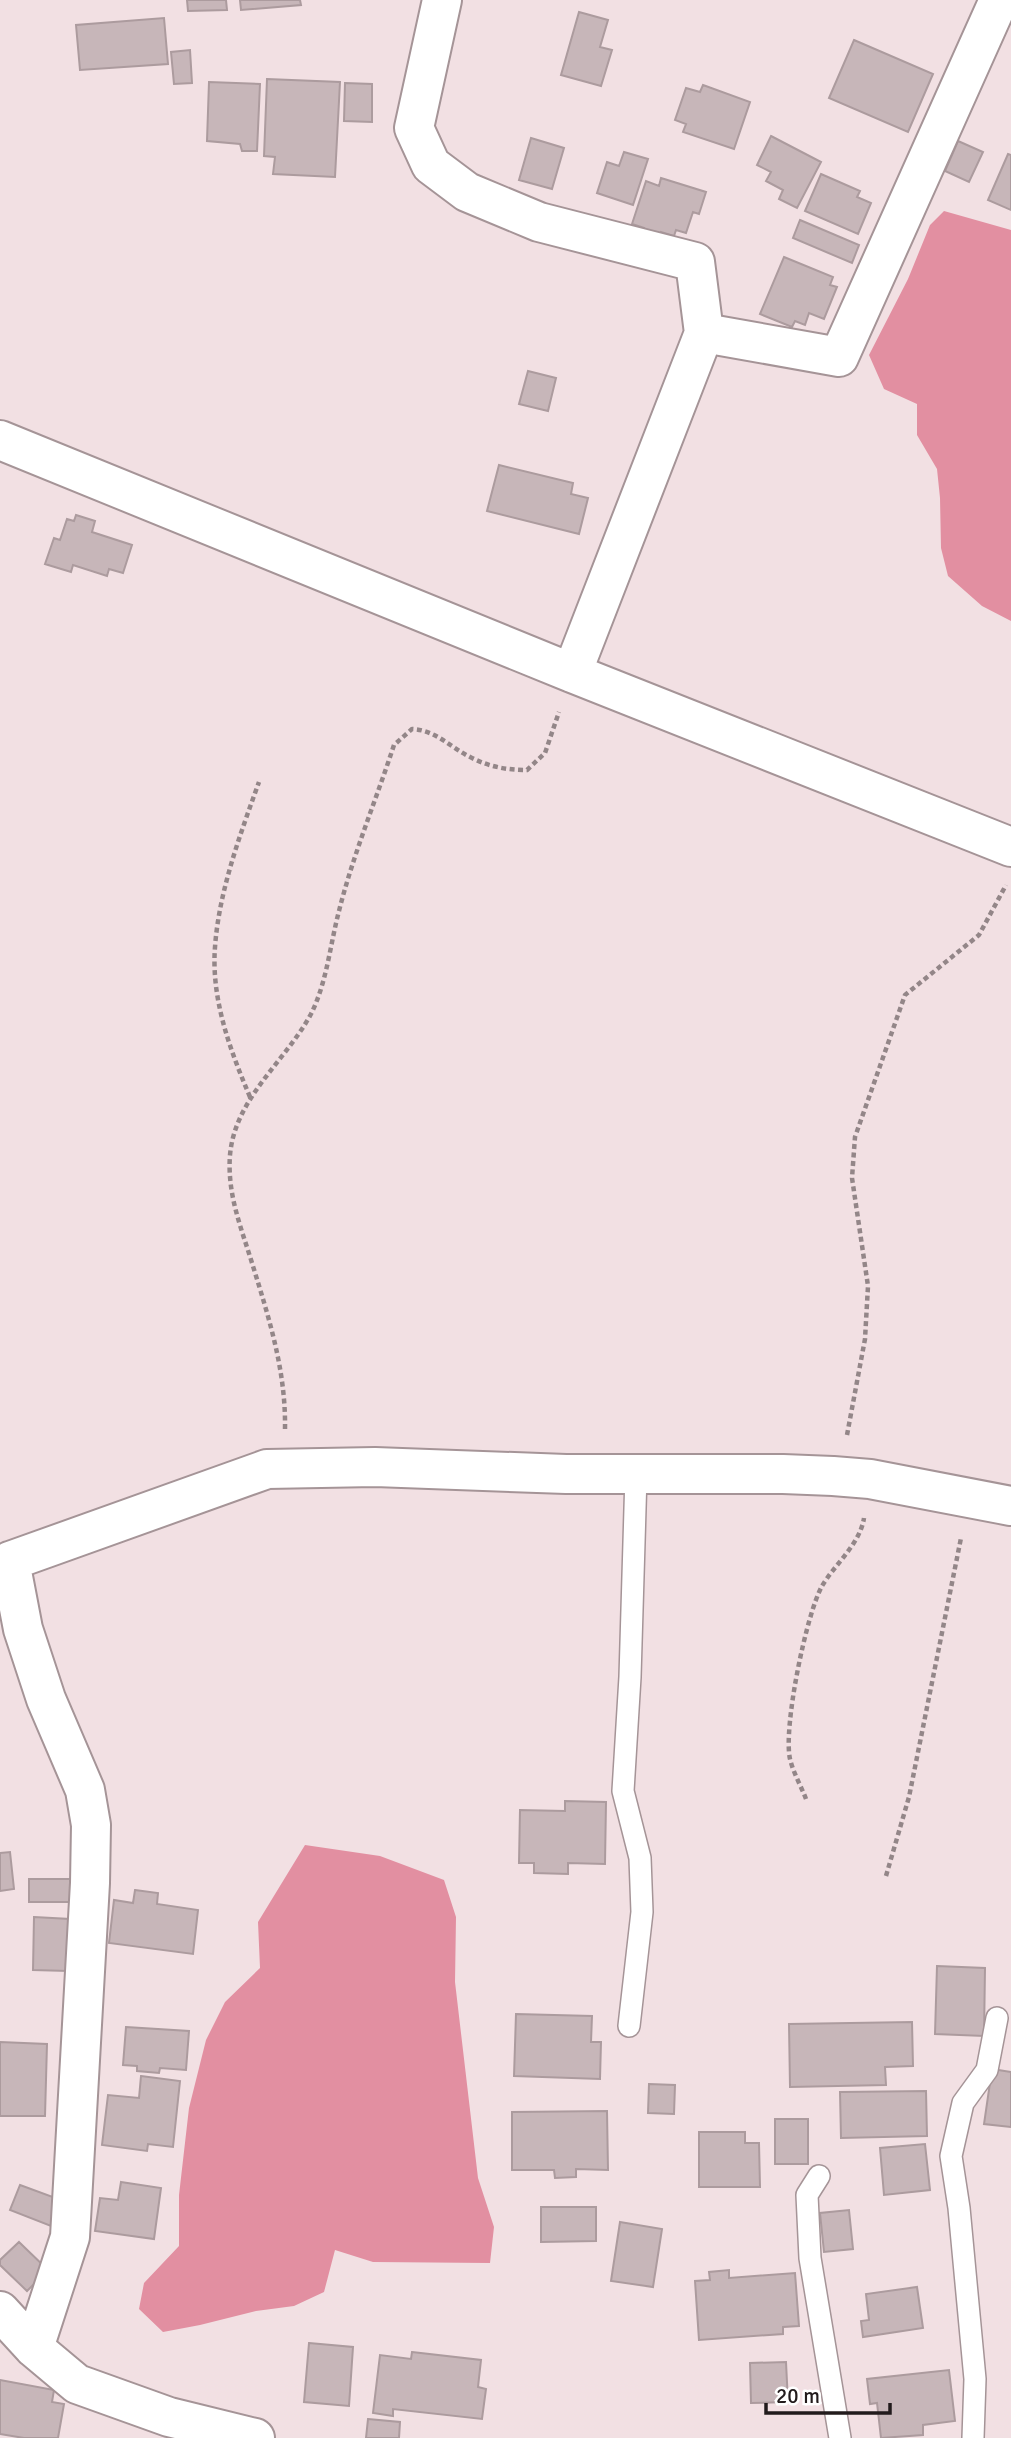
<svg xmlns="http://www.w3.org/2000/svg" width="1011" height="2438" font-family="Signika,sans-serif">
  <rect width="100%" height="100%" fill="#f2e0e3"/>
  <path fill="#e28fa1" d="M944,211l67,19v391l-29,-15 -34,-30 -7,-28 -1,-50 -3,-29 -20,-34v-31l-33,-15 -15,-34 39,-76 22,-54z
    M305,1845l75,11 64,24 12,37 -1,65 23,196 16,49 -4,36 -117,-1 -38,-12 -11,42 -30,14 -38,5 -56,14 -37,7 -24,-23 5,-26 35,-37v-51l10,-87 17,-68 19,-38 35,-34 -2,-46z"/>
  <path fill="#c7b6b9" stroke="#ac9b9e" stroke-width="2" d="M187,0h39l1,10 -39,1z
    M240,0h60l1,5 -60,5z
    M579,12l29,8 -8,27 12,3 -11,36 -40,-11z
    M164,18l4,46 -88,6 -4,-45z
    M854,40l79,34 -25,58 -79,-34z
    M190,50l2,33 -18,1 -3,-32z
    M267,79l73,3 -5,95 -62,-3 2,-17 -11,-1z
    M209,82l51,2 -3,67h-15l-2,-7 -33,-3z
    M345,83l27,1v38l-28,-1z
    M703,85l47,17 -16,47 -51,-17 3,-8 -11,-4 11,-32 14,4z
    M771,136l50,26 -24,46 -18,-9 4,-9 -17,-9 5,-9 -14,-7z
    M531,138l33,10 -12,41 -33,-9z
    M958,141l25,11 -14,30 -24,-11z
    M624,152l24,7 -15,46 -36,-12 10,-31 12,4z
    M1008,154l3,1v55l-23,-10z
    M821,174l39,17 -3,6 14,6 -13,31 -53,-23z
    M661,178l45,14 -7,22 -6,-2 -7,21 -10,-3 -2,6 -13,-4 -2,7 -17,-5 2,-6 -12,-4 14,-43 13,5z
    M800,220l59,25 -7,18 -59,-25z
    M784,257l49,20 -3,8 7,2 -13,32 -15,-6 -4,12 -10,-4 -3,6 -32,-13z
    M528,371l28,7 -8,33 -29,-7z
    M499,465l74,18 -2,11 17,4 -9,36 -92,-23z
    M76,515l19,6 -3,11 40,13 -9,28 -14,-4 -2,7 -34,-11 -2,7 -26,-8 9,-26 6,2 7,-21 7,2z
    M565,1801l41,1 -1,62 -37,-1v11l-34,-1v-10h-15l1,-53 45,1z
    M10,1852l4,37 -14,2v-38z
    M29,1879h41v23h-41z
    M135,1890l23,3 -1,11 41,6 -5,44 -84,-11 5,-43 19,3z
    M34,1917l36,2 -2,52 -35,-1z
    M937,1966l48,2 -1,68 -49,-2z
    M516,2014l76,2 -1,26h10l-1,37 -86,-3z
    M912,2022l1,44 -28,1 1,18 -96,2 -1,-63z
    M126,2027l63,4 -3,39 -26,-2 -1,5 -22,-2v-5l-14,-1z
    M0,2042l47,2 -2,72h-45z
    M992,2069l19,3v55l-27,-3z
    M141,2076l39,5 -7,66 -25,-3 -1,7 -45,-6 6,-50 31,3z
    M649,2084l26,1 -1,29 -26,-1z
    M926,2091l1,45 -86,2 -1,-46z
    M607,2111l1,59 -32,-1v8l-21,1 -1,-8h-42v-58z
    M775,2119h33v45h-33z
    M699,2132h46v11h14l1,44h-61z
    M925,2144l5,46 -46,5 -4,-47z
    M121,2182l40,6 -7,51 -59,-8 5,-33 18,2z
    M20,2185l41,15 -10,26 -41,-16z
    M541,2207h55v34l-55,1z
    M849,2210l4,39 -29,3 -4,-39z
    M620,2222l42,7 -9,58 -42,-6z
    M19,2242l29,28 -21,21 -27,-26v-5z
    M729,2270v8l66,-5 4,53 -16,1v7l-84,6 -4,-59 15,-1 -1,-8z
    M917,2287l6,41 -60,9 -2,-16 8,-1 -3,-26z
    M309,2343l44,4 -4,59 -45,-4z
    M412,2352l69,8 -3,27 8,2 -4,30 -89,-10v7l-20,-3 7,-58 31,4z
    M786,2362l2,40 -37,1 -1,-40z
    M949,2370l6,51 -32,4v10l-42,3 -4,-35 -7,1 -3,-25z
    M0,2380l54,10 -2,12 12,2 -6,34h-34l-24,-4z
    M368,2419l32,3 -1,16h-33z"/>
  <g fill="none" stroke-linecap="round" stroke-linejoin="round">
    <defs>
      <path id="service" d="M629,2026l13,-114 -2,-54 -17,-67 7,-114 6,-202
        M819,2176l-12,19 3,63 30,180
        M973,2438l2,-59 -16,-171 -8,-52 12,-53 24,-33 10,-52"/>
      <path id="minor" d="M442,0l-28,128 17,37 36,27 72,30 156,40 9,71
        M0,440l572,233 439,174
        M572,673l132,-340 135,24 160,-357
        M10,1561l13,68 23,70 39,91 6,35 -1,58 -20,354 -36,111
        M0,1568l10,-7 257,-92 108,-2 191,7h217l50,2 37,3 141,27
        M0,2311l34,37 43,36 92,33 86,21"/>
    </defs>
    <use href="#service" stroke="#a59497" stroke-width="24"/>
    <use href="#minor" stroke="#a59497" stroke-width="42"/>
    <path stroke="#938688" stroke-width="4.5" stroke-dasharray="5 3.5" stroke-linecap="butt" d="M250,1097c-20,-47 -39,-98 -35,-150 4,-56 25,-112 44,-165
      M285,1429c1,-58 -16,-111 -33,-166 -11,-36 -25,-69 -22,-108 5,-57 55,-93 81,-141 16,-32 19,-69 28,-103 14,-56 37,-111 55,-166l18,-16c24,1 39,19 60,29 18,9 35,12 55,12l18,-17 14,-41
      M847,1435l18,-96 3,-53 -16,-108 3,-41 50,-142 74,-60 27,-50
      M806,1799c-5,-13 -13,-27 -16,-40 -7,-31 16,-144 32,-173 13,-22 38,-42 42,-68
      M886,1876l23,-79 52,-259"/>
    <use href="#service" stroke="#fff" stroke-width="21"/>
    <use href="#minor" stroke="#fff" stroke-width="38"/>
  </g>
  <path d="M766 2403v10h124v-10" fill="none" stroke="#221b1c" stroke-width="3.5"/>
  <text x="776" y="2403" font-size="21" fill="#221b1c" stroke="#ffffff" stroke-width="5" paint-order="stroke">20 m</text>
</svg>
